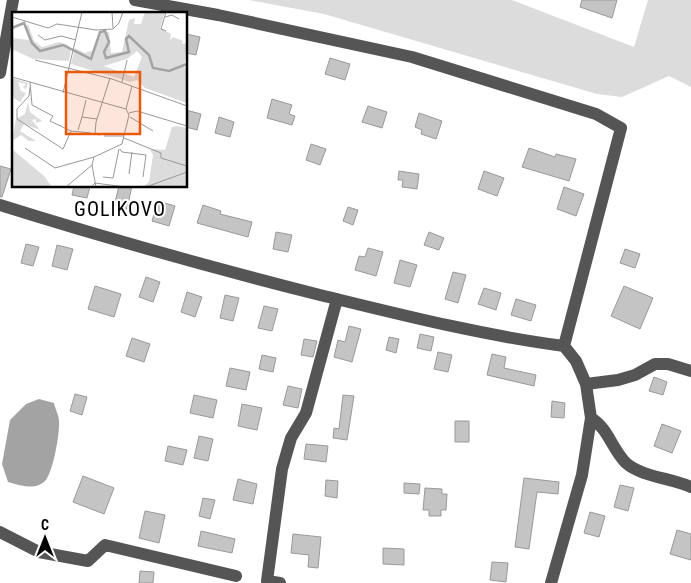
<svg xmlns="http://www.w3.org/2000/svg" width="691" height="583" font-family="'Roboto Condensed',sans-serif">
  <rect width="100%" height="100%" fill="#fff"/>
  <path fill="#dcdcdc" d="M249,0h263l122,47 14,-47h43v87l-22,-11 -47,21 -25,-3 -273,-80z"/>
  <path fill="#a3a3a3" d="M39,399l15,4c1,6 5,12 5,18 1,12 -6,52 -14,60 -10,10 -26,4 -37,1l-6,-18 8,-44 16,-16z"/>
  <path fill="#c4c4c4" stroke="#999" d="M582,0h35l-5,18 -32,-11z
    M186,34l14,3 -4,18 -10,-2z
    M330,58l20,6 -5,16 -20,-6z
    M272,99l20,6 -3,9 6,2 -3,9 -25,-7z
    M368,106l19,6 -5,16 -20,-6z
    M186,110l15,4 -4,16 -11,-3z
    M419,113l23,8 -6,18 -15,-5 1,-4 -7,-3z
    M219,117l15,5 -4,15 -15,-4z
    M311,144l15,5 -6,16 -14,-5z
    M529,148l26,9 1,-3 20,5 -7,22 -47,-14z
    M0,166l11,3 -9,28h-2z
    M399,171l20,3 -2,15 -15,-2 1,-7h-5z
    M484,171l20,7 -7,18 -19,-7z
    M74,186h16l-3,12 -15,-3z
    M119,186h13l-5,23 -13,-3z
    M564,187l20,7 -8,22 -19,-7z
    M158,201l17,5 -6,20 -17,-5z
    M203,205l18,6 -1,3 32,8 -4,15 -51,-14z
    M348,207l10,3 -5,15 -10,-4z
    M276,232l16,3 -4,17 -15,-3z
    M429,232l15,6 -5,12 -15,-5z
    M26,244l13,3 -6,19 -12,-3z
    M57,245l16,4 -6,21 -15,-4z
    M368,248l15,4 -7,24 -21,-6 4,-14 6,1z
    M625,249l15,5 -5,14 -15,-5z
    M400,260l17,5 -7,22 -16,-4z
    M453,272l13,3 -8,28 -13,-4z
    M146,277l14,5 -7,20 -14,-5z
    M95,286l26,8 -7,23 -26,-8z
    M624,286l29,12 -13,31 -29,-13z
    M484,288l17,5 -5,17 -18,-6z
    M187,292l15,5 -7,20 -14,-5z
    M225,295l14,3 -6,23 -13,-3z
    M516,299l20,6 -5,16 -20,-6z
    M264,306l14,3 -6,22 -14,-3z
    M349,326l12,3 -9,33 -18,-5 4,-17 7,2z
    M420,334l14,3 -3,14 -14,-3z
    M389,337l10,2 -3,14 -10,-3z
    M132,338l18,6 -6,18 -18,-6z
    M304,339l13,2 -4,16 -12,-2z
    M438,352l14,3 -4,17 -14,-3z
    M492,354l14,3 -2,11 32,7 -2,11 -47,-11z
    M262,355l14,3 -3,14 -14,-3z
    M230,368l20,4 -4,18 -20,-4z
    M654,377l13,5 -4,13 -14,-4z
    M288,386l14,3 -4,19 -15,-3z
    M75,394l12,3 -5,18 -12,-4z
    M194,395l23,5 -4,18 -23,-5z
    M343,395l11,1 -7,44 -14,-2 1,-10 5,1z
    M552,401l13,2 -1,15 -13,-1z
    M242,404l20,4 -5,22 -19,-4z
    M455,421h14v21h-14z
    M662,424l19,7 -9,22 -18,-7z
    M199,436l14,3 -5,22 -14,-3z
    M306,444l22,2 -2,16 -22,-3z
    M168,446l19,4 -4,15 -18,-4z
    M83,476l31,12 -10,26 -31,-12z
    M524,478l35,4 -1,12 -21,-2 -8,57 -14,-2z
    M238,479l19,5 -4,20 -20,-4z
    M326,480l12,1 -1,17 -12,-2z
    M404,483l16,1 -1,10 -15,-1z
    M620,485l14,3 -6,23 -14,-4z
    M425,488l17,1v5h5l-1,16h-5v6h-12v-6h-6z
    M203,498l12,2 -5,19 -11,-3z
    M145,511l20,4 -6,28 -20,-5z
    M590,512l15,4 -6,21 -15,-4z
    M677,530l14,4v26l-21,-6z
    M201,531l34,8 -3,14 -34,-7z
    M293,534l28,3 -3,31 -10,-1 1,-12 -18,-2z
    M383,548l21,1v16l-21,-1z
    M492,562l16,1 -2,19 -16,-2z
    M140,571l14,1 -1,11h-14z"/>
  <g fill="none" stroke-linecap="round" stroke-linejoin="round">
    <path stroke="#555" stroke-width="12" d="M135,0l83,15 194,42 184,57 25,14 -57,218
      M0,73l13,-73
      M0,205c105,33 210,62 316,89 82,20 164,41 248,52l12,15 10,23 5,34 -9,57 -31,108
      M586,384l32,-4 17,-5 20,-11h13l23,7
      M591,418c17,10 21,31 35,45 16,14 45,15 65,24
      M0,532l39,20 49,9 17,-16 131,31
      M280,583l-13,-2 15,-112 9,-31 15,-25 31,-114"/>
  </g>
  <g text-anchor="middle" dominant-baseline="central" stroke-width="4" stroke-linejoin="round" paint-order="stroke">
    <g font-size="20" letter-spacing="1" fill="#000" stroke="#fff">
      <text x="120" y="209">GOLIKOVO</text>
    </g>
  </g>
  <g transform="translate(12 12)">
    <rect width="175" height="175" fill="#fff"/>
    <path d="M133,0h20l-5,16 11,6 -1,6 3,-3 10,4 -1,3 5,-1 -3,25 3,-2v37l-42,-15 -8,-8 -7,2 -59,-18 4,-16 10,5 9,-3 8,-19 7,1 2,21 11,-1 7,-32 6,-2 -1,6h7zM125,39l5,6 -8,20 -30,-11 23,-7zM16,12l6,17 8,6 17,-5 9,3 3,5 -2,11 -36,-2 -21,-10v-11l17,2 -4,-12zM0,66l16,5 -2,6 -3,-1 3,-4 -8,-2 3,9 5,2 -6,9 -8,-5zM16,90l2,10 12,9 -6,2v-4l-4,1 8,10 -16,-6 -4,7 16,10h-7l-8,-6 -9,6 4,-22 9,-5zM165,114l10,2v59h-44l6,-5 4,-27 -3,-6 15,1 7,-23zM0,137l32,27 8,11h-40z" fill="#dcdcdc" fill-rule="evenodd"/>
    <path fill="none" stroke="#a3a3a3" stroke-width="2.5" d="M0,16l12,-5 8,20 8,8 23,-6 28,14 9,-27 5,-1 4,11 -5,10 2,6 23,-6 -3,-13 3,-3 20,19 4,13 16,3 18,-7"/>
    <path fill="none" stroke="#999" stroke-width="1" d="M100,0l1,16M0,5l36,11 9,-4 39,6 17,-1 6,-6 4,-11M153,5l7,-2 7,4M154,19l-5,-2 5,-17M26,23l7,5 16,-4 15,4M23,48l77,19 75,27M0,65l114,32 3,6 -7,29 -28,13 -39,11 -30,-20M18,70l2,23 21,11 -3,5 21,10 20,2M110,70l5,-22M18,75l-1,9 -12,13v10l46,30 8,-18M51,81l19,-81M114,97l6,-23M117,101l8,-2 50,15M70,105l4,-17M118,105l23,14M66,118l4,-13 15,2M88,123l-5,-1 1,-12 14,-44M92,124h20M112,126l37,15v5l26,8M108,137l2,3 24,3 -3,22M80,153l4,22M117,162l3,-22M91,165l10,1 6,-29M54,175l26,-22 2,-8M79,175l4,-4 30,4M134,175l41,-15"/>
    <path fill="#e8590c" fill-opacity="0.15" stroke="#e8590c" stroke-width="2.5" d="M54,60h74v62h-74z"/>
    <rect width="175" height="175" fill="none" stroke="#000" stroke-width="2.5"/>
  </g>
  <g transform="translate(45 538)" stroke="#ffffff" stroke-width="4" paint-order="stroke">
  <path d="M0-4L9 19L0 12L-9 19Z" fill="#000000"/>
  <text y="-8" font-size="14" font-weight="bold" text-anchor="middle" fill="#000000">С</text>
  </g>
</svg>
